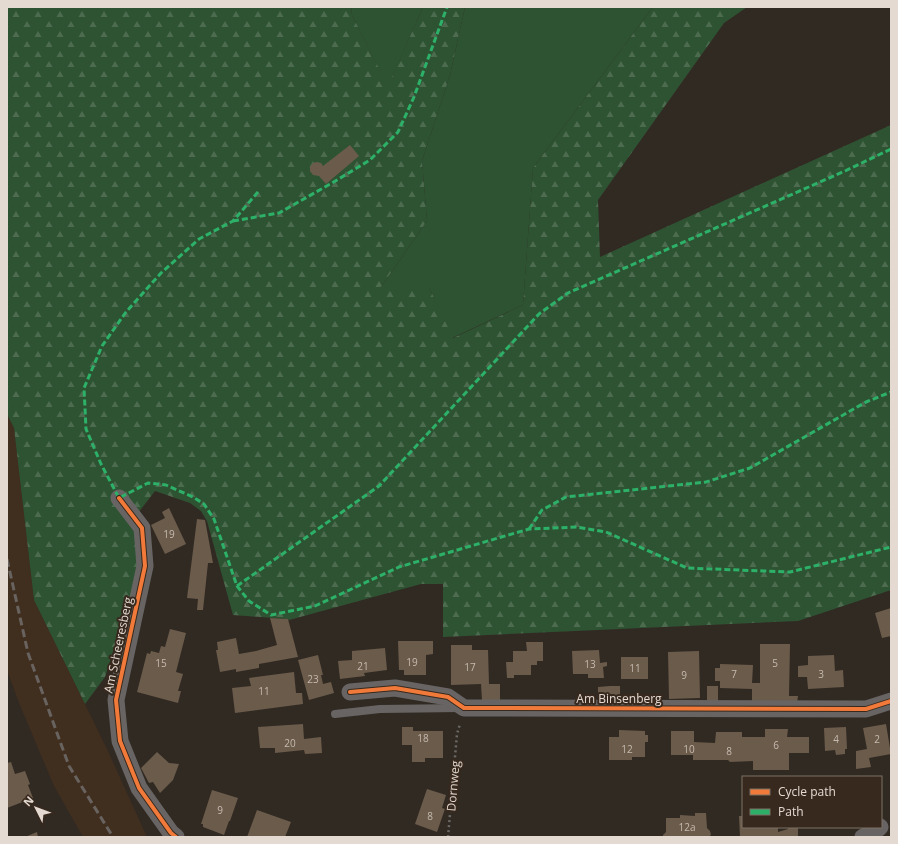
<svg xmlns="http://www.w3.org/2000/svg" width="898" height="844" font-family="'Open Sans',sans-serif">
  <defs>
    <pattern id="forest-firs" width="22" height="20" patternUnits="userSpaceOnUse"><rect width="22" height="20" fill="#2e5332"/><path d="M5 1l3.5 6h-7zM16 11l3.5 6h-7z" fill="#4c6b4f"/></pattern>
  </defs>
  <rect width="100%" height="100%" fill="#312a23"/>
  <path fill="#402e1f" d="M7,414l7,14 20,172 73,149 40,88h-64l-29,-51 -35,-83 -12,-33z"/>
  <path fill="#2e5332" d="M351,7h72l-35,80 -36,-72z
    M465,7h188l-120,161 -10,137 -71,33 -23,-51h-48l46,-66 -5,-60 28,-86z"/>
  <path fill="url(#forest-firs)" d="M7,7h344l1,8 36,71 35,-79h42l-15,68 -28,86 5,60 -46,66h48l24,51 70,-33 10,-137 120,-161h94l-23,16 -126,177 2,57 291,-132v465l-93,31 -355,16v-53h-22l-132,36 -1,-1 -55,-4 -26,-94 -6,-10 -11,-8 -35,-12 -17,22 4,48 -37,116 -20,27 -51,-104 -20,-172 -7,-14z"/>
  <path fill="#6b5b4b" d="M350,145l9,11 -33,28 -7,-8 -6,-1 -3,-4v-4l3,-4 4,-1 4,1 2,3z
    M169,508l17,36 -21,10 -14,-29 14,-7 -3,-6z
    M197,519l8,1 8,43h-5l-5,47h-6l1,-11 -11,-1z
    M891,608v28l-9,2 -7,-25z
    M270,618l18,1 10,38 -39,7v4l-23,4v-3l-16,3 -4,-22h2l-1,-8 19,-4 3,16 17,-3 21,-6z
    M170,629l16,4 -10,39 7,2 -5,17h3l-3,12 -41,-11 10,-39 3,1 1,-3 8,2 2,-7 4,1z
    M398,641h35v13l-7,1v20h-22v-5h-5z
    M526,642h17v19h-6v4h-6v10h-17v3h-7l-1,-16h7v-11h14z
    M760,644h30l-1,52h9l-1,7h-45v-14l-32,-1v-7h-5v-13h5v-4l33,1 -1,18h8z
    M451,645h21v5h16l1,34h11v16h-18l-1,-16 -30,1z
    M385,648l2,22 -23,3 1,3 -25,3 -2,-18 14,-1v-9z
    M599,650l1,13 7,-1v4l-4,1 1,11h-16v-4h-15l-1,-23z
    M699,651l1,47 -31,1 -1,-47z
    M318,655l5,20h-2l2,9 8,-2 3,11 -25,7 -11,-40z
    M834,655l1,16 8,-1 1,17 -36,2 -1,-12h-9v-11l10,-1v-9z
    M621,657h27v22h-27z
    M294,672l2,21h6l1,11 -68,9 -3,-25 19,-2 -2,-8z
    M610,686h10v16l-22,1v-16z
    M707,686h11v16h-11z
    M303,724l1,15 17,-2 1,16 -17,1 -1,-4 -29,3v-5h-15l-2,-21z
    M886,724l5,30 -22,4 2,9 -15,2v-18l11,-2 -4,-21z
    M402,727h11v4h30v27h-18v4h-13v-17h-10z
    M846,727l1,22h-2v5l-9,1 -1,-5 -10,1 -1,-23z
    M765,729h23l-1,8h22v16h-20v17h-36v-9l-23,1 -2,-2h-35v-5h-22v-24h23v11l21,1 1,-11h26v5h23z
    M619,730l26,1v4h3v7h-3v15h-13v3h-23v-23h10z
    M157,752l12,11 10,1 -6,16 -13,13 -7,-11 -4,1 -8,-15z
    M11,762l4,12 10,-3 5,13 -2,1 5,13 -26,10v-45z
    M427,789l19,6 -4,13 3,1 -8,23 -22,-8z
    M212,790l26,8 -8,23h-1l-5,14 -21,-8v-3h-2z
    M257,810l34,12 -6,15h-38z
    M695,813h11l1,15 3,3 1,4 -3,2h-45v-2l3,-3v-14h14v-3l15,1z
    M739,816h4v11h35v5l10,-3v-2h10v10h-20v-1l-38,1z
    M37,832l1,5h-13z"/>
  <g fill="none" stroke-linecap="round" stroke-linejoin="round">
    <path stroke="#6d6966" stroke-width="2.5" stroke-dasharray="2 3" stroke-linecap="butt" d="M448,837l9,-103 3,-10"/>
    <path stroke="#676463" stroke-width="8" d="M335,714l45,-5 80,-1"/>
    <path stroke="#676463" stroke-width="17" d="M119,498l23,30 3,38 -29,134 4,41 19,47 32,45 5,4
      M350,692l45,-4 53,9 16,11 402,1 25,-8
      M863,837l12,-6 5,-4"/>
    <path stroke="#68635f" stroke-width="3" stroke-dasharray="8 4" stroke-linecap="butt" d="M7,559l21,94 41,113 44,71"/>
    <path stroke="#2db169" stroke-width="3" stroke-dasharray="6 3" stroke-linecap="butt" d="M258,192l-25,29 -34,18 -38,34 -35,39 -24,34 -18,42 2,41 15,35 18,34 29,-15 18,2 27,12 11,7 10,15 23,67 12,15 22,14 44,-9 84,-39 130,-38 48,-2 29,5 81,36 103,4 101,-25
      M233,221l46,-8 53,-30 38,-23 28,-28 16,-35 33,-90
      M529,529l13,-19 24,-13 140,-15 44,-14 116,-66 25,-10
      M237,586l142,-100 160,-172 29,-21 277,-122 46,-22"/>
    <defs>
      <path id="cycleway" d="M119,498l23,30 3,38 -29,134 4,41 19,47 32,45 5,4
        M350,692l45,-4 53,9 16,11 402,1 25,-8"/>
    </defs>
    <use href="#cycleway" stroke="#37291d" stroke-width="6"/>
    <use href="#cycleway" stroke="#f17a3a" stroke-width="4"/>
  </g>
  <g text-anchor="middle" dominant-baseline="central" stroke-width="4" stroke-linejoin="round" paint-order="stroke">
    <g font-size="10" fill="#c6bab0">
      <text x="169" y="534">19</text>
      <text x="412" y="662">19</text>
      <text x="161" y="663">15</text>
      <text x="775" y="663">5</text>
      <text x="590" y="664">13</text>
      <text x="363" y="666">21</text>
      <text x="470" y="667">17</text>
      <text x="635" y="668">11</text>
      <text x="734" y="674">7</text>
      <text x="821" y="674">3</text>
      <text x="684" y="675">9</text>
      <text x="313" y="679">23</text>
      <text x="264" y="691">11</text>
      <text x="423" y="738">18</text>
      <text x="836" y="739">4</text>
      <text x="877" y="739">2</text>
      <text x="290" y="743">20</text>
      <text x="776" y="745">6</text>
      <text x="627" y="749">12</text>
      <text x="689" y="749">10</text>
      <text x="729" y="751">8</text>
      <text x="220" y="810">9</text>
      <text x="430" y="816">8</text>
      <text x="687" y="827">12a</text>
    </g>
    <g font-size="12" fill="#e4dad2" stroke="#37291d">
      <text transform="translate(118 645) rotate(-78)">Am Scheeresberg</text>
      <text x="619" y="698">Am Binsenberg</text>
      <text transform="translate(453 786) rotate(-85)">Dornweg</text>
    </g>
  </g>
  <rect width="898" height="844" fill="none" stroke="#e4dad2" stroke-width="16"/>
  <rect x="742" y="776" width="140" height="52" fill="#37291d" stroke="#7c7065"/>
  <rect x="750" y="789" width="20" height="6" fill="#f17a3a" stroke="#7c7065"/>
  <text x="778" y="796" font-size="12" fill="#e4dad2">Cycle path</text>
  <rect x="750" y="809" width="20" height="6" fill="#2db169" stroke="#7c7065"/>
  <text x="778" y="816" font-size="12" fill="#e4dad2">Path</text>
  <g transform="translate(36 808) rotate(312)" stroke="#37291d" stroke-width="3" paint-order="stroke">
  <path d="M0-3L7 15L0 10L-7 15Z" fill="#e4dad2"/>
  <text y="-6" font-size="11" font-weight="bold" text-anchor="middle" fill="#e4dad2">N</text>
  </g>
</svg>
